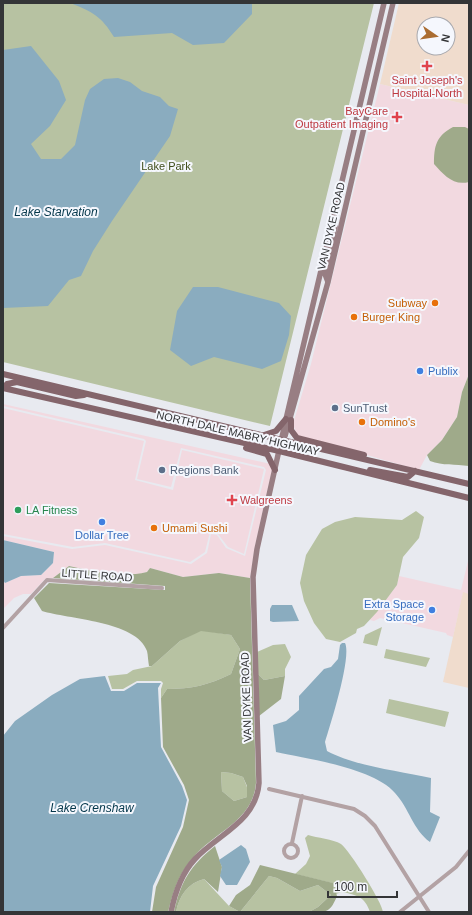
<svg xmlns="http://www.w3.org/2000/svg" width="472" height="915" font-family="Arial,sans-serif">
  <rect width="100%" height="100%" fill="#e8eaf0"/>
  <path fill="#f2d9e0" d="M380,84l89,21v269l-7,18 -5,25 -15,23 -15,15 -8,15 -59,-17 -54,-12 -9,-6 -4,-11 18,-60z
    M3,404l268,60 1,6 -17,76 -5,32 -31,-5 -36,4 -33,-9 -3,4 -8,2 -42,-1 -28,-7 -16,12 -8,1 -14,15h-8l-9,4 -11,11v-29l2,3 16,-7 20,-1 12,-12 1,-11 -51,-12v-4l69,13 33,-4 86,19 16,-11 4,-19 6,1 9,13 19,8 21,-86 -2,-3 -83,-19 -10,39 -34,-8 9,-38 -2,-2 -141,-33z
    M3,408l141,33 -9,39 38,10 9,-40 82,19 -20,85 -16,-7 -10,-13 -8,-2 -5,20 -15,10 -85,-19 -32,4 -70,-13z
    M469,557v37l-6,-1 -10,44 -6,-2 -1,-2 -66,-15 -6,3 -4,-1 27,-35 2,-9 62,14z"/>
  <path fill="#f0dccd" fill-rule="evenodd" d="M399,3h70v102l-89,-21zM424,24h24v24h-24z
    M463,592l6,2v94l-26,-6z"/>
  <path fill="#b7c2a2" d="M3,3h371l-104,423 -267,-64z
    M416,511l8,6 -5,21 -16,19 -6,28 -20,27 -13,14 -7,3 -1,4 -16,9 -14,-3 -12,-16 -10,-22 -4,-18 6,-28 16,-26 13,-7 20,-5 47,3z
    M382,627l-5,19 -14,-3 2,-8z
    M201,630l30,5 9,14 -9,25c-22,11 -40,15 -64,15l-6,9v-9l2,-6 -2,-2h-24l-14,8h-11l-4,-13 19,-2 6,-4 19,-4 28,-25z
    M285,644l6,13 -6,12v7l-21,4 -6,-6 -1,-22 16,-7z
    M386,649l44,9 -4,9 -42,-9z
    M389,699l60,13 -4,15 -59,-14z
    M221,772l10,1 12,4 4,10v10l-13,4 -12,-10z
    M308,835c9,3 25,4 33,9 9,7 41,58 42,68h-13c-5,-15 -13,-17 -28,-20l-6,2 -4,-11 -37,-9 11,-10 4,-8 -5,-18z
    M269,876l8,2 23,13 18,-6 13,10 -13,12 -9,5h-69z
    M204,879l25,27 11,6h-64c3,-16 12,-29 28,-33z"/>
  <path fill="#9faa8a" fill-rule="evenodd" d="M453,127h12l4,2v53c-16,4 -25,-7 -35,-18 0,-18 2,-28 19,-37z
    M469,374v92c-14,-2 -26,0 -39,-5l-3,-6 15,-15 15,-23 5,-25z
    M69,566c25,6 53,12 78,6l3,-4 33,9 36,-4 31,5 6,205c-3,39 -43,49 -64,76 -14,16 -19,33 -24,53h-16l4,-25 27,-60 6,-27 -5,-15 -21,-38 -2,-49 6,-9c24,0 42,-4 64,-15l9,-25 -9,-14 -30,-4 -21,10 -28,25h-3c-1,-5 -1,-11 -2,-15 -10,-30 -80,-32 -105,-40l-8,-13 15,-15 116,7v-4l-112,-8zM221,772l10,1 12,4 4,9v11l-13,4 -12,-10z
    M258,674l6,6 21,-4 -4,23 -22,17z
    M215,846l7,21 -4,25 -14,-13c-16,4 -25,17 -28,33h-2c7,-31 16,-46 41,-66z
    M260,865l73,18 4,13c-7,17 -10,16 -28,16l9,-5 13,-12 -13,-10 -18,6 -23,-13 -8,-2 -29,36 -11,-6 7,-11 14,-10z"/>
  <path fill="#8aacbf" d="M70,3h182v11l-28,29 -31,2 -21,-12 -58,4c-12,-20 -22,-26 -44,-34z
    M31,46l28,35 7,19 -16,26 -19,18 10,15h20l14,-14 10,-45 5,-11 14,-10 14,-1 12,4 12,9 18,6 9,9 9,3 -8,27 -58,85 -19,30 -12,25 -12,4 -21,26 -45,2v-258z
    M193,287h25l61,16 12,13 -2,19 -8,26 -19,8 -48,-12 -23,9 -21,-16 7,-39z
    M3,540l51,12 -1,11 -12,12 -20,1 -16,7 -2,-3z
    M272,605h20l7,16 -26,1 -3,-1v-12z
    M342,643h3c7,14 -15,83 -20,99l2,9c27,15 73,20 104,27l-1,34 10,5 -10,25c-17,-12 -21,-34 -35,-49 -21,-25 -87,-34 -119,-41l-3,-27 13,-4 13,-11v-14l25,-27 7,-2 7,-8 2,-14z
    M105,676l6,15h13l13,-8h24l-3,5 3,59 21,39 5,14 -6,26 -28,60 -3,26h-147v-176l12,-15 37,-26 28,-16z
    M241,845l5,4 4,13 -13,23h-11l-6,-9 2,-9 -3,-7z"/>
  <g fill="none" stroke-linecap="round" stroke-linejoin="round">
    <path stroke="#b3a2a4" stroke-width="4" d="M3,628l44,-48 115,8
      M269,789l85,20 11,7 10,10 54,86
      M292,843l10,-47
      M284 851a7 7 0 1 1 14 0a7 7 0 1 1-14 0Z
      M400,912l56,-45 13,-16"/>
    <path stroke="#987e83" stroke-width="5.5" d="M328,282l-3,-8 10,-47
      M285,436l43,-154 65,-279
      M171,912c4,-20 10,-38 24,-53 23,-25 61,-37 64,-76l-6,-206 4,-28 29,-130 98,-416"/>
    <path stroke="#84656b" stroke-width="6" d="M3,374l466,110
      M3,388l276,63 190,47
      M3,388l4,-4 10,-2 59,14 8,-1
      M291,420v10l6,8 67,17
      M264,435l12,-4 10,-12
      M246,448l21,6 8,16
      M370,470l38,7 7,-6"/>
  </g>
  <g fill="#e0444e" stroke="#f5f7fd" stroke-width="1.5">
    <path d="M425 60h4v4h4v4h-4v4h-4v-4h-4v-4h4z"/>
    <path d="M395 111h4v4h4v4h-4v4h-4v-4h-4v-4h4z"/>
    <path d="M230 494h4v4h4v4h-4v4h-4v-4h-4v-4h4z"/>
  </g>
  <g fill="#e8710a" stroke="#f5f7fd" stroke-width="1.5">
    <circle cx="435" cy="303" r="4"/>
    <circle cx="354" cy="317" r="4"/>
    <circle cx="362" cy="422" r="4"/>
    <circle cx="154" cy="528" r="4"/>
  </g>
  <g fill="#3f7fe0" stroke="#f5f7fd" stroke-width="1.5">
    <circle cx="420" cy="371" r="4"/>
    <circle cx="102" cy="522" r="4"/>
    <circle cx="432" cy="610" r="4"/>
  </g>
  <g fill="#5c6f8a" stroke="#f5f7fd" stroke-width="1.5">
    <circle cx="335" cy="408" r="4"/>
    <circle cx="162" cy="470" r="4"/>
  </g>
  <circle fill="#2e9e5b" stroke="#f5f7fd" stroke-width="1.5" cx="18" cy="510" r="4"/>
  <g text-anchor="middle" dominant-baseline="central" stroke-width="4" stroke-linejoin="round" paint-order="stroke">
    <g font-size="11" fill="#be3a42" stroke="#f5f7fd">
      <text x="427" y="80">Saint Joseph's<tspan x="427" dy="13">Hospital-North</tspan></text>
      <text x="388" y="111" text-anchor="end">BayCare<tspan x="388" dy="13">Outpatient Imaging</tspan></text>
      <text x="240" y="500" text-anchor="start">Walgreens</text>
    </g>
    <g font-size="11" fill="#3e4c18" stroke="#f5f7fd">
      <text x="166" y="166">Lake Park</text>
    </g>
    <g font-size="11" fill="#343537" stroke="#f5f7fd">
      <text transform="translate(331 226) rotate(-77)">VAN DYKE ROAD</text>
      <text transform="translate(238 433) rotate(13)">NORTH DALE MABRY HIGHWAY</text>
      <text transform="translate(97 575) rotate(4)">LITTLE ROAD</text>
      <text transform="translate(246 697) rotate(-92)">VAN DYKE ROAD</text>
    </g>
    <g font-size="11" fill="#c56008" stroke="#f5f7fd" text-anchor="start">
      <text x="427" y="303" text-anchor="end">Subway</text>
      <text x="362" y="317">Burger King</text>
      <text x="370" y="422">Domino's</text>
      <text x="162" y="528">Umami Sushi</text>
    </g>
    <g font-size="11" fill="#366cbe" stroke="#f5f7fd" text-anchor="start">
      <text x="428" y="371">Publix</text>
      <text x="102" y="535" text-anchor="middle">Dollar Tree</text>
      <text x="424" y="604" text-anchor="end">Extra Space<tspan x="424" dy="13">Storage</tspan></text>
    </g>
    <g font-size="11" fill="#4e5e75" stroke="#f5f7fd" text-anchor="start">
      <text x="343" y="408">SunTrust</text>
      <text x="170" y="470">Regions Bank</text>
    </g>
    <g font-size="11" fill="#27864d" stroke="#f5f7fd" text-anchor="start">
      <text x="26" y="510">LA Fitness</text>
    </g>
    <g font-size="12" font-style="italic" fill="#03364a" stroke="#f5f7fd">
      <text x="56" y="212">Lake Starvation</text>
      <text x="92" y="808">Lake Crenshaw</text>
    </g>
  </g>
  <rect width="472" height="915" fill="none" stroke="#343537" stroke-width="8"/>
  <g transform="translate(436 36) rotate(103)"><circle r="19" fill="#f5f7fd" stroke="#a8a9ae"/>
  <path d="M0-3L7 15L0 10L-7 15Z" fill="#aa6c31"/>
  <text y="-6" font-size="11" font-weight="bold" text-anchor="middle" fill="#343537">N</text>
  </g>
  <path d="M328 891v6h69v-6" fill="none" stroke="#343537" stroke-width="2"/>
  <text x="334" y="891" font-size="12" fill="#343537" stroke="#f5f7fd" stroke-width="3" paint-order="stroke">100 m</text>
</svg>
